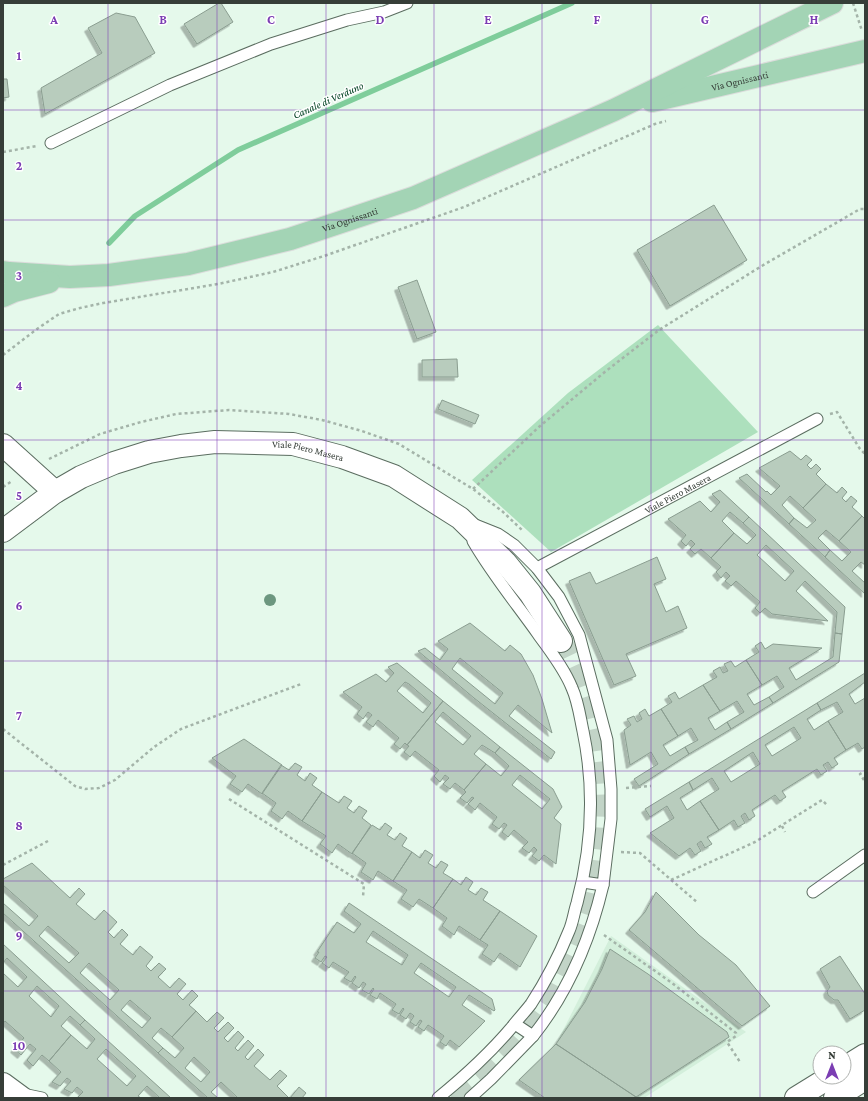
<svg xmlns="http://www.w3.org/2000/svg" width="868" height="1101" font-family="'Crimson Pro',serif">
  <defs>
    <filter id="shadow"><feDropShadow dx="-3.5" dy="3.5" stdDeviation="0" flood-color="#0004"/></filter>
  </defs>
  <rect width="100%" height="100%" fill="#e5f9eb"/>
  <path fill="#d3efdb" d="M611,936l135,96 -102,66h-15l-73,-54z"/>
  <path fill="#ade0bd" d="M658,325l100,107 -207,120 -79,-72 96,-87z"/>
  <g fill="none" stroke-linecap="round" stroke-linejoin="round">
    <path stroke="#7fcd9b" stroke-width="5.5" d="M109,243l26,-27 103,-66 334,-147"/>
  </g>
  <path fill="#b8ccbd" stroke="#8a9d90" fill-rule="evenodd" filter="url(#shadow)" d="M219,3h2l12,19 -36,22 -13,-20z
    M116,13l19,4 20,36 -110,61 -4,-26 61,-35 -14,-25z
    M3,79h4l2,18 -6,1z
    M714,205l33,55 -77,46 -33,-56z
    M417,280l19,52 -19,7 -19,-52z
    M457,359l1,18h-36v-17z
    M442,400l37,15 -4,9 -37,-15z
    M790,451l11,9 5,-5 6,5 -5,5 4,4 5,-5 5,5 -5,5 10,10 -23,24 -13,-12 -8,9 12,13 -5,6 -50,-46 8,-4 19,18 1,-1 4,4 9,-9 -21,-18z
    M826,484l11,9 5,-6 5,5 -5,6 4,4 5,-6 6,5 -5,6 10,9 -23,25 -13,-11 -8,8 12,12 -5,7 -36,-33 5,-6 13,10 9,-8 -13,-12z
    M720,490l29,27 -6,6 -13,-11 -8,9 12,12 -23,25 -10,-9 -6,5 -5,-5 5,-5 -4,-4 -5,6 -5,-5 5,-6 -18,-16 32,-18 11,11 9,-10 -8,-8z
    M862,516l3,3v46l-4,-3 -9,9 13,12v11l-40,-37 5,-7 12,11 9,-9 -12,-11z
    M749,517l96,90 -3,27 -7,-1 2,-21 -32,-31 -9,10 32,30 -56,-7 -7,-6 -5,5 -5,-5 5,-6 -24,-21 -5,5 -6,-5 5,-5 -4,-4 -5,6 -5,-6 5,-5 -10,-9 23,-25 13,11 9,-9 -13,-12zM766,545l28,26 -9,10 -28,-26z
    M657,557l9,22 -12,5 12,28 12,-6 9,22 -61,26 10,22 -22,9 -45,-104 21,-9 6,12z
    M470,623l35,28 5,-6 11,9 12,21 9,24 10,34 -34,-28 -9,11 46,36 -4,7 -77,-61 -56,-47 7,-3 15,12 8,-11 -10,-8zM460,658l43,35 -8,11 -43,-35z
    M835,633l7,1 -3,28 -66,41 -4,-6 15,-10 -7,-11 -15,9 -16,-25 13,-8 -4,-6 6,-4 4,7 8,-5 49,4 -33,20 7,12 37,-23z
    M746,660l16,25 -15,9 7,11 15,-8 4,6 -42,26 -4,-7 17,-10 -7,-11 -17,10 -17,-26 14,-8 -4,-6 7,-4 3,6 5,-2 -4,-7 7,-3 4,6z
    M397,663l46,38 -36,44 -2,-2 -5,6 -6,-5 5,-6 -21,-18 -5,7 -7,-5 6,-7 -4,-3 -5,7 -6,-5 5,-7 -19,-15 33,-18 10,8 8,-9 -6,-6zM405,682l4,2 22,19 -8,10 -26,-22z
    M865,673v9l-16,12 6,10 10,-6v49l-3,2 -4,-6 -12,7 -18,-29 15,-9 -6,-10 -16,8 -4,-7z
    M703,685l17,26 -12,7 7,12 12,-8 4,7 -42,25 -4,-7 13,-7 -7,-12 -13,8 -17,-27 11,-7 -4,-6 7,-4 4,7z
    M443,701l57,46 -5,6 -13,-8 -8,9 12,10 -22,26 -9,-7 -5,6 -7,-5 6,-6 -4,-3 -5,7 -6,-6 5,-6 -24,-19 -5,6 -6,-5 5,-6 -2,-1zM443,712l28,24 -8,9 -28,-23z
    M817,703l4,7 -14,9 7,11 14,-9 18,29 -12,8 4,6 -6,4 -4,-6 -5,3 4,6 -6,4 -4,-6 -35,22 4,6 -6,4 -5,-6 -23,15 3,6 -6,4 -4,-7 -4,3 4,7 -7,4 -4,-7 -15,10 -19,-29 19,-12 -7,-11 -19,12 -4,-8zM794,727l7,11 -29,18 -7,-11zM753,752l7,12 -29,18 -7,-11z
    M645,709l4,7 12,-7 17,27 -15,9 7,11 15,-9 4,7 -50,32 -5,-7 24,-15 -7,-12 -21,13 -6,-35 7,-5 -4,-6 7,-3 3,6 5,-3 -3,-6z
    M244,739l38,26 -20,29 -14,-10 -6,8 -12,-8 6,-8 -24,-18z
    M500,747l53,42 9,18 -8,11 7,6 -5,40 -12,-9 -5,6 -7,-5 5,-6 -3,-3 -5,6 -7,-5 6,-6 -14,-12 -6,7 -6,-5 5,-7 -3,-2 -5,6 -7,-5 5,-7 -17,-14 -5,7 -7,-6 6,-6 -2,-1 -5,6 -7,-5 6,-6 -2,-2 22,-26 15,12 8,-10 -14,-13zM520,775l30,24 -8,10 -30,-24z
    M295,763l7,4 -5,8 8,6 5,-8 7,5 -5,7 10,7 -20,29 -14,-10 -6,8 -11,-8 5,-8 -14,-10 19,-28 8,5z
    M689,782l4,8 -13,8 7,12 13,-9 19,29 -12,7 5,7 -7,4 -4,-7 -4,3 4,7 -6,4 -5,-7 -11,8 -29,-23 24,-15 -7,-12 -17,11 -5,-8z
    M322,792l17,11 5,-7 8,5 -5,7 7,5 5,-7 8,5 -5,7 9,7 -19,29 -14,-10 -6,9 -12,-9 6,-8 -24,-15z
    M385,823l7,5 -5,7 8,5 5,-7 7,5 -5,8 10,6 -19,29 -15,-10 -5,9 -12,-8 5,-9 -14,-10 20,-28 8,5z
    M425,850l8,5 -5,8 8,5 5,-7 7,4 -5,8 10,6 -20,29 -14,-9 -6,8 -12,-8 6,-9 -14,-9 19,-29 8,6z
    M32,863l38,35 9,-10 6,6 -9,10 19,16 9,-10 13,12 -9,10 6,6 8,-9 6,6 -8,9 13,11 7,-9 13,11 -7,9 5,5 8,-8 7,6 -8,8 12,11 9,-10 7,6 -9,10 6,6 9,-10 6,6 -9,9 7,6 -24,26 -11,-9 -9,10 11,10 -5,5 -155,-140v-10l26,23 9,-10 -35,-31v-6zM48,926l31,27 -10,10 -30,-27zM89,963l30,27 -9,10 -30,-27zM130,1000l21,18 -9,10 -21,-18z
    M466,877l7,5 -5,8 8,5 5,-7 7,4 -5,8 17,11 -20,29 -21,-14 -5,9 -12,-9 5,-8 -14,-10 20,-29 8,6z
    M656,892l43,43 37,30 34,41 -28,20 -113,-96 16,-18z
    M349,903l143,96 3,11 -1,1 -25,-16 -7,10 23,16 -26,26 -9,-7 -4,6 -6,-4 4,-6 -7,-5 -9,-6 -4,6 -6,-4 4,-6 -2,-1 -4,6 -6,-4 4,-6 -1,-1 -3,-2 -4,6 -6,-4 4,-6 -1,-1 -4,6 -7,-4 4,-6 -16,-11 -3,6 -7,-4 4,-6 -1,-1 -4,6 -7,-4 4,-6 -3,-2 -4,6 -7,-5 4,-6 -1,-1 -4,6 -7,-4 5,-6 -16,-10 -4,6 -7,-5 5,-6 -2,-1 -4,6 -6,-4 4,-6h-2l20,-30 17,11 7,-9 -17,-13zM373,931l35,24 -6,10 -36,-23zM421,963l35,24 -7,10 -35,-24z
    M500,911l37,25 -17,31 -20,-14 -6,9 -12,-8 6,-9 -8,-5z
    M3,944l82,76 -5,5 -10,-9 -9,10 10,9 -22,26 -7,-6 -9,11 -6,-6 9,-11 -6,-5 -9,11 -7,-6 10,-11 -19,-17 -2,3v-51l15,14 9,-10 -20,-19 -4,5zM37,986l22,20 -8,11 -22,-21z
    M610,949l38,25 79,58 2,5 -93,60 -80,-53 29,-42 17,-33z
    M840,956l25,38v16l-15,9 -12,-19h-4l-6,-5 -1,-4 3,-4 -10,-18z
    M196,1011l11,11 10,-10 7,6 -10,10 4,4 10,-10 6,6 -10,10 4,4 10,-11 6,6 -9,11 3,3 10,-11 6,6 -9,11 3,3 10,-11 6,6 -10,11 16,14 10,-10 7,6 -10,10 12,12h-51l-17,-16 -10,10 7,6h-10l-50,-45 5,-5 12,10 9,-10 -12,-11zM194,1057l16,15 -9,10 -16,-14z
    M85,1020l86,78h-11l-13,-12 -9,10 3,2h-60l-3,-1 5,-5 -6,-5 -5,6 -8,-4 7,-8 -4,-3 -7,8 -8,-4 9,-10 -12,-11 22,-26 16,14 8,-10 -15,-14zM106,1049l30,27 -9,10 -30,-27z
    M556,1044l80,53 -2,1h-89l-26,-18z
    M299,1087l7,6 -4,5h-12z"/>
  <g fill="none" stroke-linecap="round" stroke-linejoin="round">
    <path stroke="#c2d4c7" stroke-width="22" stroke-dasharray="22 11" stroke-linecap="butt" d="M452,1098c33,-26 63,-55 87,-88 11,-15 19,-32 27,-48 9,-19 17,-38 23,-59 18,-68 17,-148 -7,-215 -6,-16 -14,-32 -21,-47"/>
    <defs>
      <g id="lane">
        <path d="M51,143l119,-58 101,-41 76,-24 37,-8 23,-9"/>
        <path d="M473,524l25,10 16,11 23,23 22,29 20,38 28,105 4,49v30l-8,66 -20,-3"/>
        <path id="s1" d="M537,568l280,-149"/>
        <path d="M813,892l52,-37"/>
        <path d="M515,1024l18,12c35,-44 57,-96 70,-151"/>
        <path d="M18,1093l24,5"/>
        <path d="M438,1098c27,-22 52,-45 74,-71 6,-8 13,-15 19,-23 15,-23 28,-48 38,-73 4,-9 5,-19 8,-28 15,-56 18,-115 6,-172 -3,-14 -5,-30 -11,-43 -8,-20 -22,-37 -34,-54 -22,-31 -46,-60 -65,-93"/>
        <path d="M470,1098l21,-19 42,-43"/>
      </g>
      <g id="street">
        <path d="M3,445l52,47"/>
        <path id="s2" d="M3,531l52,-39 26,-15 33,-14 35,-11 32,-6 34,-4 78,2 49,13 52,19 66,42 45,44 25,31 31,48"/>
        <path d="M3,1084l19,14"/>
      </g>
      <path id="secondary" d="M844,1068l21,-13
        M796,1098l34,-21
        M835,1098l30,-19"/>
      <g id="primary">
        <path id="s3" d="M652,101l213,-50"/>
        <path id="s4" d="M3,272l6,1 61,4 39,-2 79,-11 102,-25 123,-41 201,-88 218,-107"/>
        <path d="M3,296l11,-5 35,-9"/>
      </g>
    </defs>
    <use href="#lane" stroke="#5b6d60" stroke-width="13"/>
    <use href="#street" stroke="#5b6d60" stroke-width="24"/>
    <use href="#secondary" stroke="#5b6d60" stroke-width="24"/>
    <use href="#primary" stroke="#dbdcdb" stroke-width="24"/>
    <path stroke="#a4b4a9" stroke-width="2.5" stroke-dasharray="3 3" stroke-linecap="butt" d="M853,3l9,28
      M3,152l34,-6
      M3,355l34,-26 22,-15 21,-6 23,-5 115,-19 55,-12 51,-16 140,-49 191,-83 11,-3
      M830,414l7,-2 23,37 5,5
      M49,459l51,-25 41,-12 35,-8 53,-4 60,4 33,6 40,11 37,13 74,45 29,22 20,19
      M3,487l9,-6
      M473,489l67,-63 66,-55 53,-41 101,-63 100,-58h5
      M3,729l72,57 10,3 14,-1 16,-8 39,-33 27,-18 120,-45
      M864,780l-4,-6 5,-3
      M626,788l25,-2
      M229,799l135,85 -1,13
      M782,826l3,6
      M621,852l19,1 58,50
      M3,865l45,-24
      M671,880l84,-38 67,-42 5,5
      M604,935l68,48 64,50v3l-9,6 13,20"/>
    <use href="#lane" stroke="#fff" stroke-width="11"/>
    <use href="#street" stroke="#fff" stroke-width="22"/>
    <use href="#secondary" stroke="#fff" stroke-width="22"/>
    <use href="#primary" stroke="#a3d4b5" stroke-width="22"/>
  </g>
  <circle fill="#6c977f" cx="270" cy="600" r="6"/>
  <path fill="none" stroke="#7b3db3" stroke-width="1" stroke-opacity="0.55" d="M108,3v1095M217,3v1095M326,3v1095M434,3v1095M542,3v1095M651,3v1095M760,3v1095M3,110h862M3,220h862M3,330h862M3,440h862M3,550h862M3,661h862M3,771h862M3,881h862M3,991h862"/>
  <g text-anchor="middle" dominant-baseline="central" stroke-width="3" stroke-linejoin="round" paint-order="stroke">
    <g font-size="10" fill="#363e38" stroke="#fff">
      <text stroke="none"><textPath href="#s3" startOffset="90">Via Ognissanti</textPath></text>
      <text stroke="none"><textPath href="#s4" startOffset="354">Via Ognissanti</textPath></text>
      <text stroke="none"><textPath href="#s2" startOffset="328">Viale Piero Masera</textPath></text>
      <text stroke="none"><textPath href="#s1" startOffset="159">Viale Piero Masera</textPath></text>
    </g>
    <g font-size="11" font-style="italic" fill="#054525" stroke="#fff">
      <text transform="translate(328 100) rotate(-24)">Canale di Verduno</text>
    </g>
  </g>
  <g font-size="13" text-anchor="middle" font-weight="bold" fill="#7b3db3" stroke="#fff" stroke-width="3" stroke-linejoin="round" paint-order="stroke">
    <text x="54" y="24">A</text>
    <text x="163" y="24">B</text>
    <text x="271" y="24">C</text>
    <text x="380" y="24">D</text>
    <text x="488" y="24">E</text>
    <text x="597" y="24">F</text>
    <text x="705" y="24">G</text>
    <text x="814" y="24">H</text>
    <text x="19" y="60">1</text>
    <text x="19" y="170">2</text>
    <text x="19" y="280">3</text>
    <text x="19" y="390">4</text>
    <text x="19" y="500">5</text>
    <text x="19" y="610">6</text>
    <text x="19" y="720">7</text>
    <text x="19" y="830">8</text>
    <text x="19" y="940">9</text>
    <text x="19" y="1050">10</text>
  </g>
  <rect width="868" height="1101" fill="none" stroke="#363e38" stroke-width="8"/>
  <g transform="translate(832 1065)"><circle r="19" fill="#ffffff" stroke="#afb2af"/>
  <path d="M0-3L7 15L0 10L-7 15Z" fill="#7b3db3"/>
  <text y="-6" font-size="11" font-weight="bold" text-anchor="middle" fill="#363e38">N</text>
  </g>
</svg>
